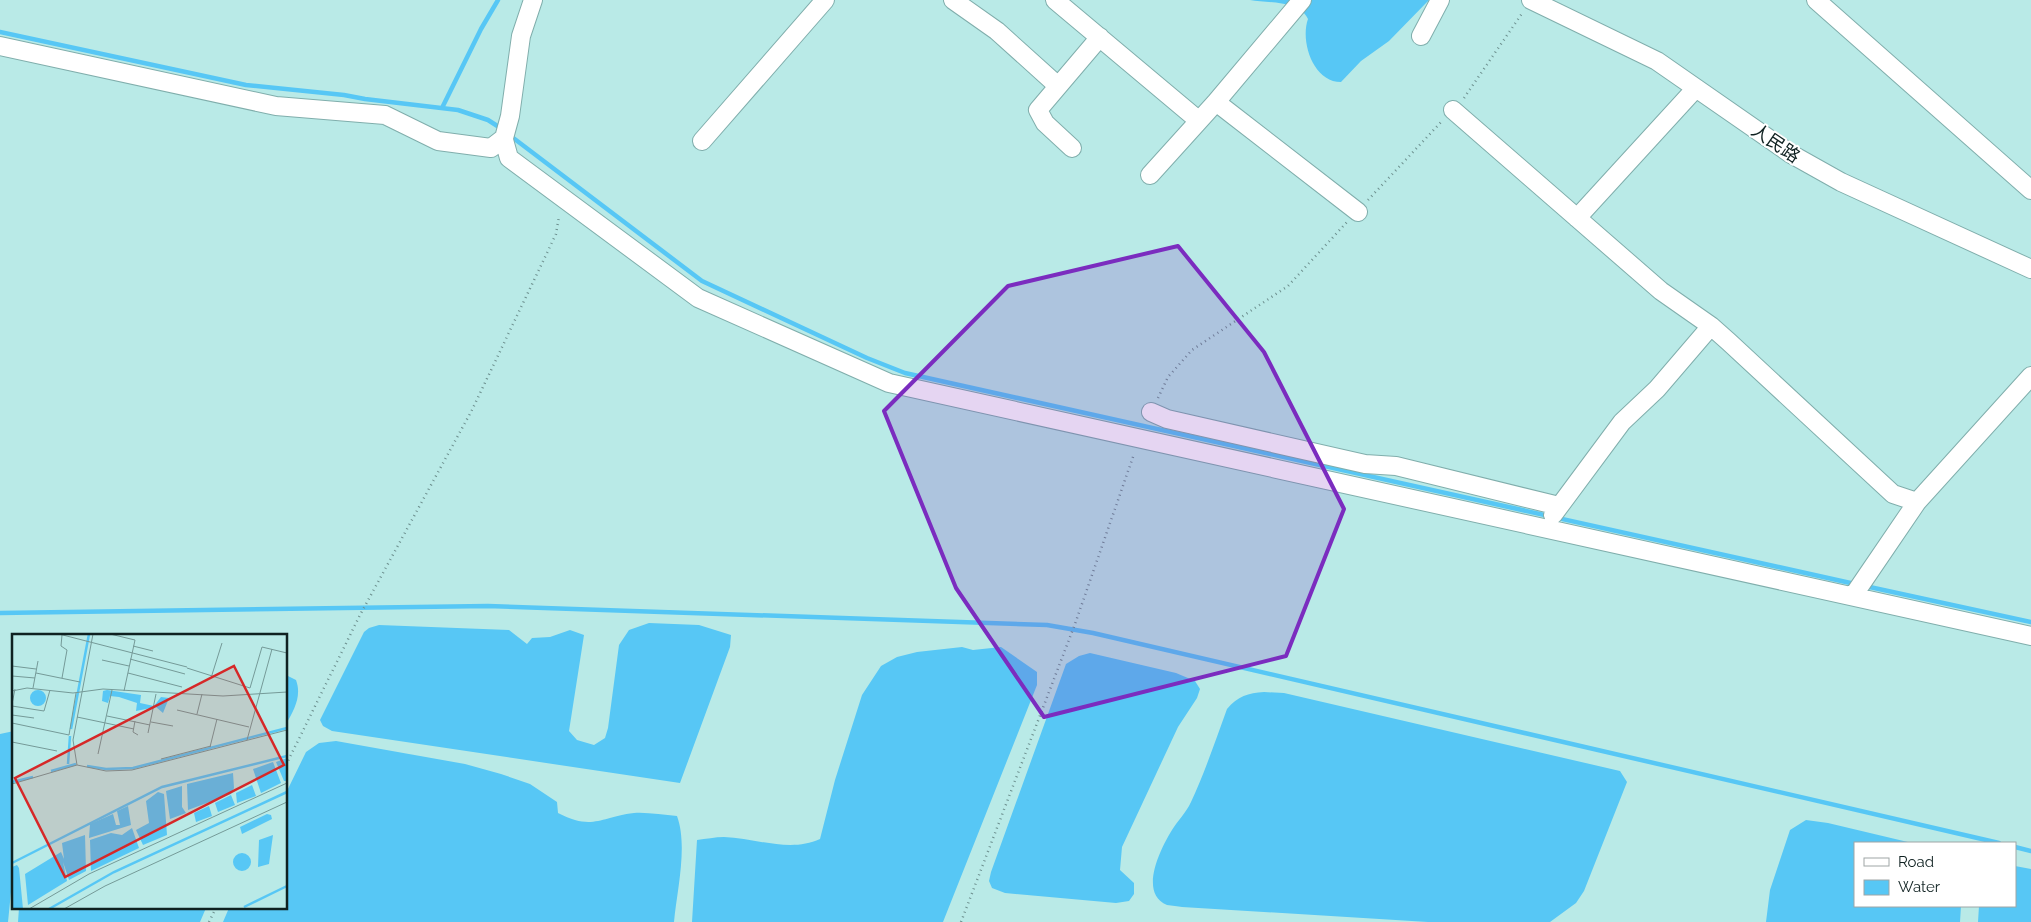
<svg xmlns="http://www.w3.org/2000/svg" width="2031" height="922" font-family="Raleway,'Noto Sans SC',sans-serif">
  <rect width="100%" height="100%" fill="#b9eae7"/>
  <path fill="#57c7f5" d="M1250,0h179l-40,41 -28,20 -20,21c-28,0 -41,-41 -33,-63 -8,-19 -41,-16 -58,-19z
    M649,623l50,2 32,10 -1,12 -50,136 -348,-52 -9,-5 -3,-6 44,-88 5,-4 10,-3 130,5 18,14 5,-6 18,-1 20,-7 14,5 -15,96 8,9 17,5 11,-7 3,-10 11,-83 10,-15z
    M962,647l11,3 28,-3 36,25v13l-94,237h-251l5,-82c9,-1 18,-3 27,-3 31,1 66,16 96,2l15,-59 27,-85 19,-29 16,-9 20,-5z
    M1090,653l86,20 19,8 5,8 -3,9 -19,29 -56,120 -2,23 14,13v11l-5,7 -13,2 -111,-10 -13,-5 -3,-7 2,-9 75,-208 13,-8z
    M286,675l10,5c6,16 -2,30 -10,44z
    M1264,692l20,1 336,78 7,11 -43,109 -8,12 -26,19h-122l-246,-15c-4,-1 -10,-1 -15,-2 -29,-12 -6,-57 5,-75 6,-10 14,-17 19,-28 14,-30 25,-63 36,-93 11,-13 21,-16 37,-17z
    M14,731v131l-6,60h-8v-188z
    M336,741l129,23 36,10 29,10 27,18 1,11c35,18 42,4 76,0 13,-1 29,2 43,3 11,30 0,74 -3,106h-451l6,-14h57v-115l20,-41 13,-9z
    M1806,820l22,3 84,20h-57v63h106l-1,16h-194l4,-32 20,-60z
    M2015,866l16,3v53h-53l1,-16h36z
    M19,908h187l-6,14h-182z"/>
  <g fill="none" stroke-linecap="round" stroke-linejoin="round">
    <path stroke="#57c7f5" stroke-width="4.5" d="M0,32l246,53 98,10 21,4 93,11 30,10 14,9
      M442,108l39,-79 17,-29
      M508,134l194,147 165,77 38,15 950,211
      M1865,586l166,36
      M0,613l488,-7 559,19 46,8 906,210
      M2015,847l16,4"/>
    <defs>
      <path id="minor" d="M953,0l44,31 61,55
        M1055,0l143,120
        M1531,0l126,61 134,93 50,28 190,87
        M1816,0l215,190
        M1421,36l19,-36
        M0,46l276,60 109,9 53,26 53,7 13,-10 6,-22 11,-80 12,-36
        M1216,102l142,110
        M1453,110l208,181 50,35 18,16 164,152 24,8
        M504,140l5,18 189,140 191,85 1142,253
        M702,141l123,-141
        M1072,148l-27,-25 -7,-13 62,-73
        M1150,175l66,-73 86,-102
        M1577,218l119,-130
        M1151,412l16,7 198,45 31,2 163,40
        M1553,515l69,-93 35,-33 54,-63
        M1853,596l64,-94 114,-126"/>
    </defs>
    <use href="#minor" stroke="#80aeac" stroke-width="20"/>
    <path stroke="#6d908f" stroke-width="2.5" stroke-dasharray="1 4" stroke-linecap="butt" d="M1464,98l59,-86
      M1368,200l75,-80
      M1158,398l10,-21 24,-27 96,-64 59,-64
      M286,765l74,-150 112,-205 84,-176 3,-18
      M209,922l7,-14
      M961,922l114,-298 59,-170"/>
    <use href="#minor" stroke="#fff" stroke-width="18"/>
  </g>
  <path fill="#7b2cbf" fill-opacity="0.2" stroke="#7b2cbf" stroke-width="4" stroke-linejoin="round" d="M1178,246l86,106 80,157 -58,147 -242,61 -88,-129 -72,-177 124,-125z"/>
  <g text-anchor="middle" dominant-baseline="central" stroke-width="4" stroke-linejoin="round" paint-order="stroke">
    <g font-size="18" fill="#0f2121" stroke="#fff">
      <text transform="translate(1776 143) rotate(34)">人民路</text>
    </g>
  </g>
  <g transform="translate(12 634)">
    <rect width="275" height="275" fill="#b9eae7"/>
    <path d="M18 64a8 8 0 1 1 16 0a8 8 0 1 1-16 0ZM95,56l34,5 -1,8 14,3 7,-9 8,1 -6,15 -7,-6 -20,4 1,-8 -18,-6 -9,-1 -2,7 -6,-2 1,-10zM275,124v23h-3l-8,-19zM261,128l8,21 -20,10 -8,-24zM221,139l1,15 -3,6 -43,16 -1,-26zM240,151l4,11 -19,7 -1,-10zM170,152v21l4,6 -16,6 -4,-28zM146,158l6,2 3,41 -24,10 -7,-15 13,-7 -3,-22zM219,161l4,10 -17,7 -3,-9zM116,172l3,19 -42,13 1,-14 23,-10 3,11h4l-3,-14zM197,172l3,10 -16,6 -2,-9zM255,180l4,1 1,4 -30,15 -2,-7zM120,194l7,20 -48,23 -1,-31 21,-7 11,2zM73,201l1,36 -17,9 -6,-18 4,19 -39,24 -3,-31 36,-22 3,7 -2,-16zM261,201l-4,29 -11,3 1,-27zM221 228a9 9 0 1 1 18 0a9 9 0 1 1-18 0ZM5,231l2,3 4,41h-11v-42z" fill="#57c7f5"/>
    <path fill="none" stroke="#57c7f5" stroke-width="2.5" d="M59,95l18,-95M56,130l2,-28M75,132l19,3 27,-1 154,-40M39,137l25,-7M0,148l21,-5M0,229l150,-76 125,-31M232,273l43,-21M37,275l65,-37 173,-80"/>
    <path fill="none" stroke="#759a98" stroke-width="1" d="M47,0l128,33M98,0l25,6 -11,51M121,12l20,5M118,25l55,15M90,26l27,6M0,32l24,3M175,34l63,20 12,-41 25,6M24,39l44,9M116,39l54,14M0,42l23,2M50,44l5,-28 -6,-4 1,-11M199,44l11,-35M21,54l5,-27M0,57l15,-3 46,5 30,-4 120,7 64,-4M0,70l3,-15M0,72l32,5 6,-21M165,76l72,17M185,80l5,-20M0,81l22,3M95,82l43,9M65,83l57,12M123,87l-2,11 5,3M139,88l22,4M0,89l57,12 7,-42M136,99l8,-39M235,106l25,-91M0,108l45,9M198,113l7,-28M86,120l14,-64M149,125l50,-13M65,131l29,6 26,-1 155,-40M0,150l65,-19 -4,-25 20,-106M17,275l60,-35 198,-91M52,275l41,-23 182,-84"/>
    <path fill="#d62828" fill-opacity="0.15" stroke="#d62828" stroke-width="2.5" d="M222,32l50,99 -219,112 -50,-99z"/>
    <rect width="275" height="275" fill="none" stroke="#0f2121" stroke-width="2.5"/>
  </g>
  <rect x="1854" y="842" width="162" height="65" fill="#ffffff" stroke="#9fa6a6"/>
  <rect x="1864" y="858" width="25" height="8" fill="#ffffff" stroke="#9fa6a6"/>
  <text x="1898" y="867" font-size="15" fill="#0f2121">Road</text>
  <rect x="1864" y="880" width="25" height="15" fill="#57c7f5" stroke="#9fa6a6"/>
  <text x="1898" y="892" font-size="15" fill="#0f2121">Water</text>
</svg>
